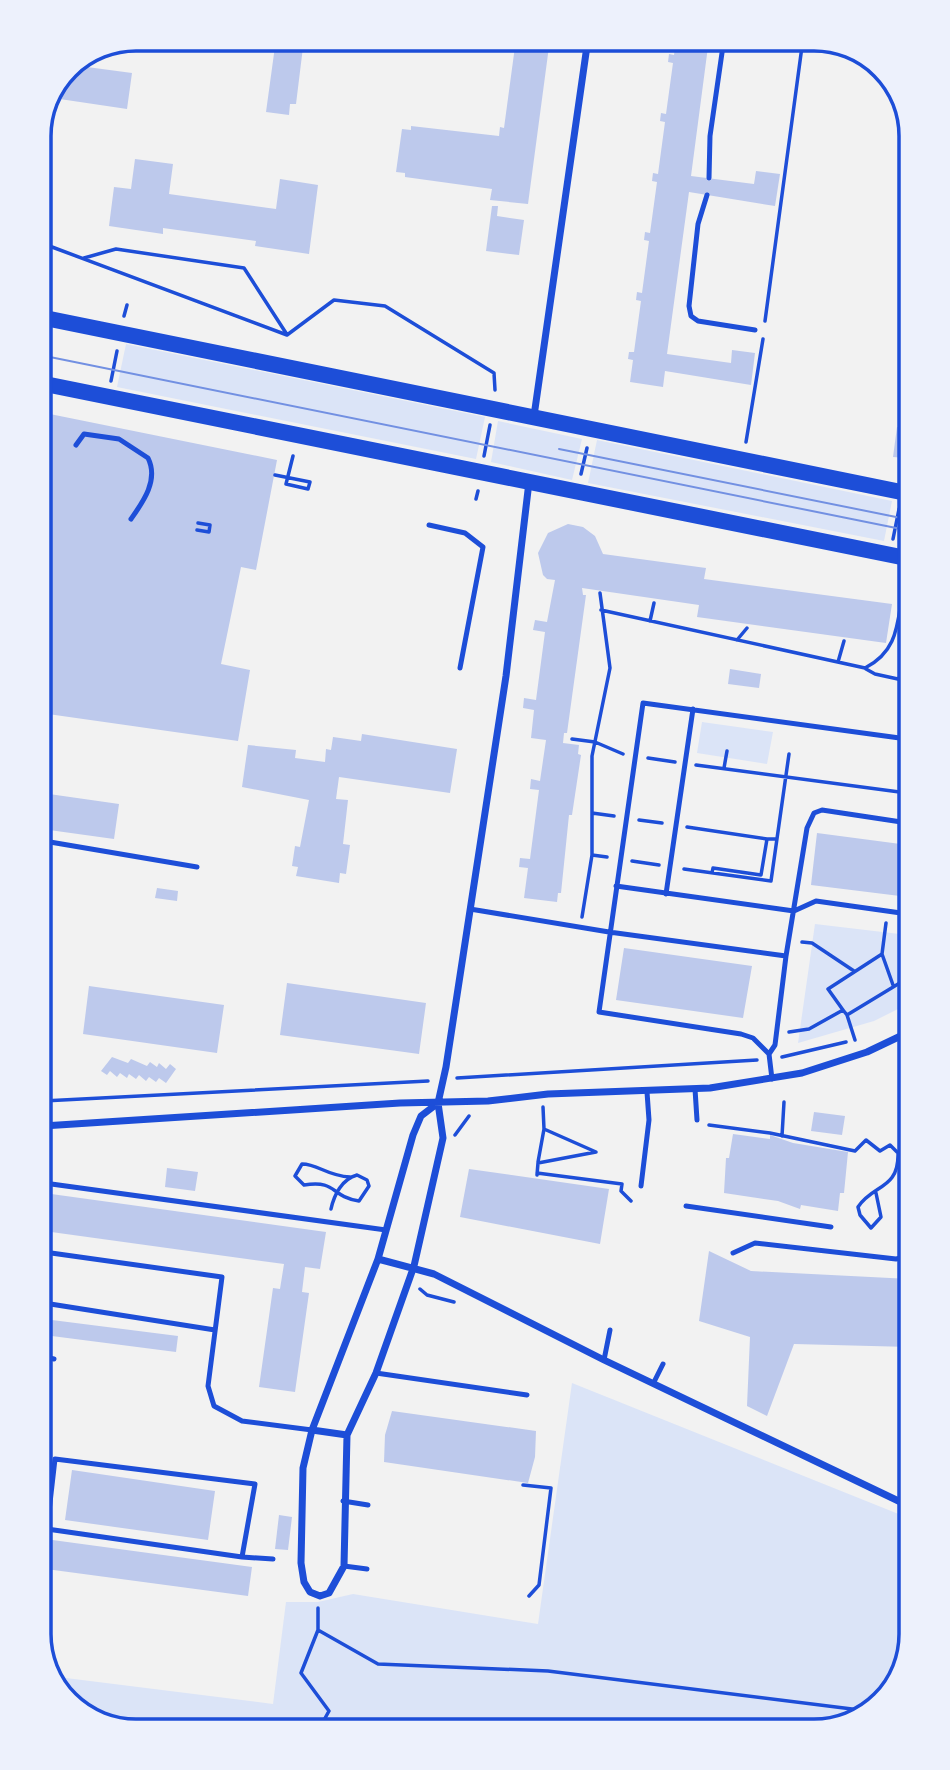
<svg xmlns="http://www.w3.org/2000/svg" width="950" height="1770" font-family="'Roboto Condensed',sans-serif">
  <rect width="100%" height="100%" fill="#f2f2f2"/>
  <path fill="#dbe4f7" d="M126,344l359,73 -9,42 -359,-72z
    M498,421l84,18 -10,41 -81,-18z
    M597,440l295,61 -8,40 -296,-58z
    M702,722l71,10 -6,32 -70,-11z
    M815,924l93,11v69l-34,17 -76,22z
    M572,1383l339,136v116l-16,54 -43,35 -722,7 -49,-16 -31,-39 223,28 13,-102h32l35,-8 185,30z"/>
  <path fill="#bdc9ec" d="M276,39h28l-8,65h-6l-1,11 -23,-3z
    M516,39h34l-22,165 -38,-4 2,-11 -87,-12v-4l-9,-1 6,-43 9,1v-4l88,10 1,-9 4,1z
    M676,39h33l-18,137 63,8 2,-13 24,3 -5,32 -86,-14 -22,162 64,9 1,-13 23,3 -4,32 -86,-14 -2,16 -33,-5 3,-22 -5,-1 1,-7h5l7,-51 -5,-1 1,-8 5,1 7,-52 -5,-1 1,-8 5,1 7,-51 -5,-1 1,-8 5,1 7,-52 -5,-1 1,-8 5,1 7,-51 -5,-1 1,-8 5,1z
    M72,65l60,8 -5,36 -74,-11 14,-31z
    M135,159l38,5 -4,30 107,15 4,-30 38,6 -9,69 -54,-8 1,-5 -93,-13v6l-54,-8 5,-39 17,2z
    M492,206h6l-1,10 27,4 -5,35 -33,-4z
    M40,412l237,48 -21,110 -15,-3 -20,97 29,6 -12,71 -197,-28z
    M897,427l9,1v30l-13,-1z
    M568,524l15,3 12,9 8,18 103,14 -2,11 188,25 -6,39 -189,-26 2,-12 -117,-17 1,7h3l-19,138h-3l-1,10 16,2 -1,9 3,1 -9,60h-3l-8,78h-3l-1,9 -33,-4 4,-30 -9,-1 1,-9 10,1 9,-69 -9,-1 1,-10 9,2 6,-41 -15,-2 3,-28 -11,-2 1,-10 12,2 9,-68 -12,-2 2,-10 12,2 8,-42 -8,-1 -4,-4 -5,-22 10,-20z
    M905,616h1l1,41 -8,-2z
    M730,669l31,5 -2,14 -31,-4z
    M362,734l95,15 -7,44 -111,-16 -3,22 12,1 -5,44 7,1 -4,29 -6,-1 -1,10 -43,-7 2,-9 -6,-1 3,-20 5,1 9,-47 -67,-13 6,-42 48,5 -1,8 30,4 1,-13 5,1 2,-13 28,4z
    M42,793l77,11 -5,35 -72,-10z
    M817,833l91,12v52l-97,-12z
    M157,888l21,3 -1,10 -22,-3z
    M624,948l128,18 -9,52 -127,-18z
    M287,983l139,20 -7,51 -139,-19z
    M89,986l135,19 -7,48 -134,-19z
    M112,1057l16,6 3,-4 16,7 3,-4 7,5 2,-4 7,6 4,-5 6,5 -10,14 -7,-5 -3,4 -7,-5 -3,4 -7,-6 -3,4 -7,-5 -2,4 -7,-5 -3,4 -7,-6 -3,4 -6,-4z
    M814,1112l31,4 -3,19 -31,-4z
    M733,1134l37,5v-4l23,8 55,9 -4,41h-4l-2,18 -37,-6 -1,4 -22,-8 -54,-8 2,-35h3z
    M167,1168l31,4 -3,19 -30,-4z
    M469,1169l140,20 -9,55 -140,-27z
    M44,1193l282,39 -6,37 -15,-2 -3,25 7,1 -14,99 -36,-5 14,-99 7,1 4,-25 -240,-33z
    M709,1251l42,20 159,8v68l-116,-3 -27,72 -20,-10 3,-69 -51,-16z
    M44,1319l134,17 -2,16 -132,-17z
    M392,1411l144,20 -1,26 -7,26 -144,-21 1,-27z
    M72,1470l143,21 -7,49 -143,-20z
    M279,1515l13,2 -4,33 -13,-1z
    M45,1539l207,28 -4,29 -202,-27z"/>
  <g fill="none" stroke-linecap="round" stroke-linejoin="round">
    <path stroke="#1d4ed8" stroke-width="3.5" d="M39,245l13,2 235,88 47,-35 51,6 109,67 1,17
      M84,258l32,-9 128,19 42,65
      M124,316l3,-11
      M765,321l38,-282
      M111,381l6,-30
      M746,442l17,-103
      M484,456l6,-31
      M581,474l6,-26
      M275,475l35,7 -2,7 -22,-5 7,-28
      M476,499l2,-8
      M197,530l12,2 1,-7 -12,-2
      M893,539l6,-30
      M601,610l264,58c38,-19 31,-53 41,-90
      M650,621l4,-18
      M737,640l10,-12
      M838,662l6,-21
      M866,669l9,5 32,7
      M899,679l5,-21
      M572,739l23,3 28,12
      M648,758l27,4
      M696,765l211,28
      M724,768l3,-17
      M592,813l22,3
      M639,820l23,3
      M687,827l80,12
      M592,855l15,2
      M632,861l27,4
      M684,869l87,12 18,-127
      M712,873l1,-5 48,7 6,-36h9
      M582,917l10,-62v-99l18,-88 -10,-75
      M886,923l-4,31 11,31
      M802,942l10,1 42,28
      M843,1010l-15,-21 54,-35
      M847,1015l8,25
      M789,1032l20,-3 34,-19 4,5 61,-37
      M782,1057l64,-15
      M457,1078l300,-18
      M43,1101l385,-20
      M709,1125l61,8 85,18 11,-11 14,11 10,-6 8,8c1,37 -25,31 -40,54l2,8 11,13 10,-11 -5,-24
      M455,1135l14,-19
      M782,1136l2,-34
      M538,1162l6,-33 -1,-22
      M537,1173l85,11 -1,7 10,10
      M537,1175l1,-12 58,-11 -52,-23
      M331,1209c3,-14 11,-30 26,-34l10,5 2,6 -10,15c-30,-5 -21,-21 -55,-16l-9,-9 7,-12c16,0 25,12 48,13
      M420,1289l7,6 27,7
      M523,1485l28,3 -12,97 -10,11
      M318,1630l60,34 170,7 320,40
      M297,1730l13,-9 14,-1 5,-9 -28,-38 17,-43v-22"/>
    <path stroke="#1d4ed8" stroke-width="5" d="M709,178l1,-42 14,-97
      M707,195l-9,29 -9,82 2,10 7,5 57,9
      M76,445l8,-11 35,5 29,19c11,22 -5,44 -17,61
      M429,525l36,8 18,14 -23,121
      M42,844l8,-2 147,25
      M616,886l178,25 22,-10 92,13
      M666,894l27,-185
      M470,909l139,23 177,24 -11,89 -6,9 3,25
      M786,956l21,-128 7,-15 8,-3 86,13
      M769,1054l-16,-16 -12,-4 -142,-22 44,-309 264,36
      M695,1089l2,31
      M44,1183l342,47
      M641,1186l8,-66 -2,-28
      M909,1196l-4,50 5,4
      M686,1206l145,21
      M44,1252l178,25 -14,109 6,20 28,15 70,9
      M733,1253l22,-10 141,16 14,-3
      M44,1303l171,27
      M45,1357l9,2
      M604,1360l6,-30
      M376,1373l151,22
      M654,1382l9,-18
      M343,1501l25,4
      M242,1557l-195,-28 8,-70 200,25 -13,73 31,2
      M344,1566l23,3"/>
    <path stroke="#1d4ed8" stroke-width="7" d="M534,416l54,-377
      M438,1103l5,35 -29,128 -38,107 -29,62 -3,131 -15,27 -9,3 -10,-4 -6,-10 -3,-19 2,-95 9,-38 66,-171 35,-124 8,-19z
      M438,1103l8,-36 60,-391 23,-194
      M43,1126l357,-23 88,-2 60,-7 162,-6 92,-15 65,-21 42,-20
      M378,1259l56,15 170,86 307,147
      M312,1430l35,5"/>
    <path stroke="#1d4ed8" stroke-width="16" d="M40,317l866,176
      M40,383l866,175"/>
    <path stroke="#7290e2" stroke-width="2" d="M40,355l866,175
      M559,449l347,70"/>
  </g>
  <path d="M0 0H950V1770H0ZM136 51H814A85 85 0 0 1 899 136V1634A85 85 0 0 1 814 1719H136A85 85 0 0 1 51 1634V136A85 85 0 0 1 136 51Z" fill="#edf1fc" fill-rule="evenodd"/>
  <path fill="none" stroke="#1d4ed8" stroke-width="3.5" d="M136 51H814A85 85 0 0 1 899 136V1634A85 85 0 0 1 814 1719H136A85 85 0 0 1 51 1634V136A85 85 0 0 1 136 51Z"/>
</svg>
